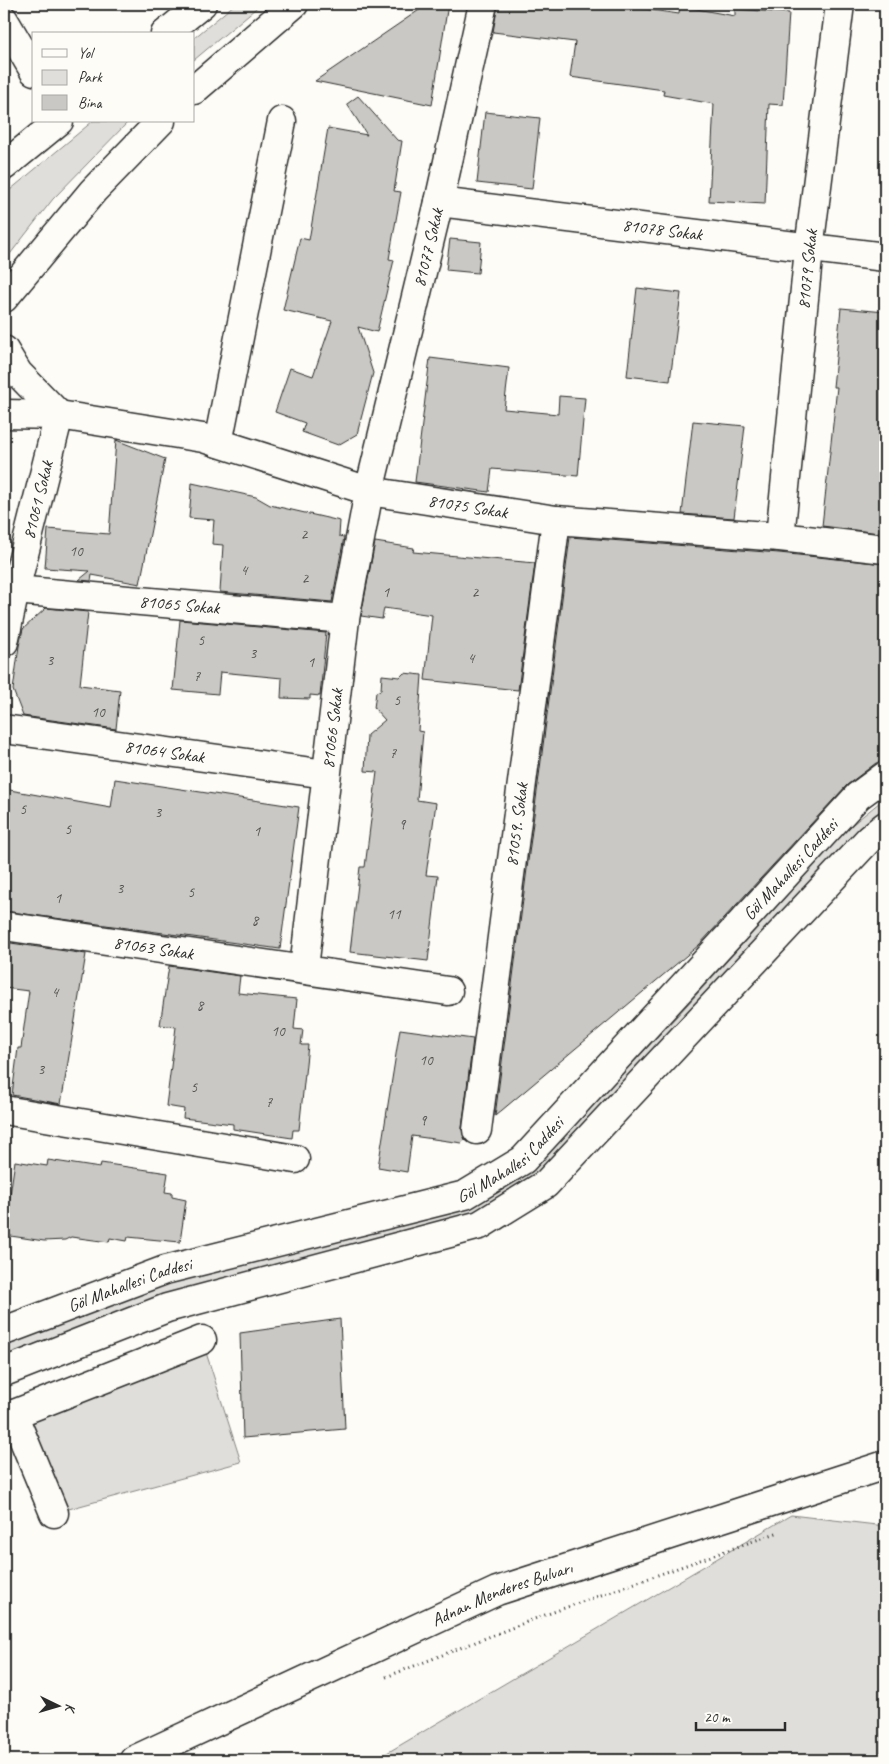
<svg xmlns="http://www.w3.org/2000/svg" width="889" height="1764" font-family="Caveat,sans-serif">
  <rect width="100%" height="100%" fill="#fdfcf7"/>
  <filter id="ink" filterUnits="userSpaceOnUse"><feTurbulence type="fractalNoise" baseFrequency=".02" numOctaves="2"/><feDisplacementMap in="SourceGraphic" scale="10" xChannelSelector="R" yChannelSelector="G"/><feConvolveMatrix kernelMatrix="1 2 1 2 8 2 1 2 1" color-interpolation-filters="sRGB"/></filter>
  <g filter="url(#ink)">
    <path fill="#dfdeda" stroke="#858482" d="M235,4h26l-67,56v-22z
      M93,121h36l-76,78 -46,59 -3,-2v-61z
      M885,798v11l-31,27 -288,311 -46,42 -54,27 -281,75 -181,65v-10l60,-27 121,-42 278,-72 51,-23 46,-42 117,-124 171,-188z
      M202,1340l39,122 -187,51 -41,-99z
      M791,1515l94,11v234h-510z"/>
    <path fill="#c9c8c4" stroke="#2b2b2b" d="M428,4h20l-16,101 -117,-24z
      M498,4h112l69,10 1,-8 55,10v-7l54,4 -6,92 -14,-1 -4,100 -56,-3 5,-97 -51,-9 1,-5 -94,-13 5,-35 -82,-10z
      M358,96l39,44 5,1 -8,50 7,1 -12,67 5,1 -17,72 -19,-5 15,46 -16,61 -19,11 -36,-13 3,-9 -30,-11 15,-44 23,8 19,-55 -49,-11 17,-72 9,2 19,-112 39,7 -20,-31z
      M485,112l55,6 -8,71 -55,-6z
      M450,239l31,3 -3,31 -32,-3z
      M637,288l44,5 -11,88 -43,-5z
      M841,308l44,4v157l-6,64 -57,-7 15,-139h-4z
      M430,358l79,10 -5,41 54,5 1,-18 26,2 -7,78 -86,-7 -3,23 -74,-10z
      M693,421l52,5 -11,92 -52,-4z
      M116,440l49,19 -25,125 -48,-9 -1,6 -12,-1 11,-9 -45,-3 3,-39 61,5z
      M192,483l64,14 14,8 70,16 -1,15 5,1 -12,65 -112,-10 3,-47 -11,-1 2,-24 -25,-2z
      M570,537l209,16 106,11v197l-9,2 -29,22 -148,160 -204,171z
      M375,542l39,6 -1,4 122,11 -17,127 -93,-10 7,-65 -48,-7 -2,11 -21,-3z
      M46,608l42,4 -8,73 40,5 -4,39 -93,-13 -10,-26 6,-44 4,-17z
      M180,620l146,13 -6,63 -10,-1v4l-29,-1 1,-20 -62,-6 -2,22 -45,-4z
      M404,673l18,2 -4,56 5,1 -6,68 19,3 -10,72 12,1 -10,85 -78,-9 10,-85h5l12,-95 -12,-1 2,-36 18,-15 -11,-12 2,-16 5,-2 1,-15 18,2z
      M115,779l184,28 -19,142 -276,-38v-122l107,19z
      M4,942l82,12 -25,150 -49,-9 6,-47h3l8,-57 -25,-3z
      M169,966l71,10 -2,17 59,6 -3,30 9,1 -2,15h7l-9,85h-6l-1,8 -59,-9v-5l-50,-6 1,-9 -18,-3 10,-79 -16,-2z
      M400,1029l73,10 -11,89 3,12 -3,3 -50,-7 -5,36 -29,-5z
      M48,1160l52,8 1,-5 67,10 -3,19 7,1v4l14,3 -6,42 -52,-5 -1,4 -17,-3 -1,4 -38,-5 -6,3 -21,1 -40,-6 11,-74 32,5z
      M340,1319l5,110 -102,9 -3,-105z"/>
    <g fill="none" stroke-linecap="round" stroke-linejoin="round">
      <defs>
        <g id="minor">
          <path d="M4,20l30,51"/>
          <path id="s1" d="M439,202l446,55"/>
          <path d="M4,350l14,23 41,42"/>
          <path id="s2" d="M4,414l55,1 144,23 166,53 187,29 224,17 105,12"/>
          <path d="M218,443l64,-322"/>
          <path id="s3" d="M780,537l29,-288 31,-245"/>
          <path id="s4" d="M15,590l330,29"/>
          <path id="s5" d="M4,642l11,-52 44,-175"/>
          <path id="s6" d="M4,729l322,45"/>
          <path id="s7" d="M4,926l444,65"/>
          <path id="s8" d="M304,968l41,-349 24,-128 70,-289 44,-198"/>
          <path d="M4,1110l291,49"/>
          <path id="s9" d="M477,1130l79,-610"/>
          <path d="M13,1414l41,99"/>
          <path d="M4,1418l198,-78"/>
          <path id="s10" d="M134,1760l363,-169 388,-126"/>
        </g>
        <g id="major">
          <path d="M165,34l37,-30"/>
          <path d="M194,90l100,-86"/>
          <path d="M4,166l55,-45"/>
          <path d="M4,298l89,-107 68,-70"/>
          <path id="s11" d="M4,1331l161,-61 300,-75 58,-35 335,-364 27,-20"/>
          <path d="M4,1372l163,-64 313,-83 66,-41 323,-345 16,-13"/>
        </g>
      </defs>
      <use href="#minor" stroke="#2b2b2b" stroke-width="31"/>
      <use href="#major" stroke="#2b2b2b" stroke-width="31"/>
      <path stroke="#2b2b2b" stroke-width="3" stroke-dasharray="1 4" stroke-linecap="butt" d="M386,1677l156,-61 237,-84"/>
      <use href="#minor" stroke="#fdfcf7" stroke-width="28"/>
      <use href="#major" stroke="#fdfcf7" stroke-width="28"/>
    </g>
  </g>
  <g text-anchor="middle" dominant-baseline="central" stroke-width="4" stroke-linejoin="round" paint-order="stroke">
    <g font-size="15" fill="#525251">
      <text x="304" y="534">2</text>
      <text x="76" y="551">10</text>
      <text x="244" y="570">4</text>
      <text x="305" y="578">2</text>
      <text x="386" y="592">1</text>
      <text x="475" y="592">2</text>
      <text x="201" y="640">5</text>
      <text x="253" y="653">3</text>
      <text x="471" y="658">4</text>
      <text x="50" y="660">3</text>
      <text x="311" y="662">1</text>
      <text x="197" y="676">7</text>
      <text x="397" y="700">5</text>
      <text x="98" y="712">10</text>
      <text x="393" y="753">7</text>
      <text x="23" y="809">5</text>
      <text x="158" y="812">3</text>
      <text x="402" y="824">9</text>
      <text x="68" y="829">5</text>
      <text x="257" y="831">1</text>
      <text x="120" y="888">3</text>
      <text x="191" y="892">5</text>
      <text x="58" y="898">1</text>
      <text x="394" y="914">11</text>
      <text x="255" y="920">8</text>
      <text x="55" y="992">4</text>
      <text x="200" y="1005">8</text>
      <text x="278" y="1031">10</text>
      <text x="426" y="1060">10</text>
      <text x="41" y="1069">3</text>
      <text x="194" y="1087">5</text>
      <text x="269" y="1102">7</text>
      <text x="423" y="1120">9</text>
    </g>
    <g font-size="18" fill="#2b2b2b" stroke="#fdfcf7">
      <text stroke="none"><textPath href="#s1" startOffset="225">81078 Sokak</textPath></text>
      <text stroke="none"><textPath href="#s8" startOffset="732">81077 Sokak</textPath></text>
      <text stroke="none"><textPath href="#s3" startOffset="269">81079 Sokak</textPath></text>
      <text stroke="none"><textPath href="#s5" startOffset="146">81061 Sokak</textPath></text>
      <text stroke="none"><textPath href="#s2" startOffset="475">81075 Sokak</textPath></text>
      <text stroke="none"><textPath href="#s4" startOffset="165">81065 Sokak</textPath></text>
      <text stroke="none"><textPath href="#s8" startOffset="241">81066 Sokak</textPath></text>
      <text stroke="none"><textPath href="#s6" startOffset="162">81064 Sokak</textPath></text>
      <text stroke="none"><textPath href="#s9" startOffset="308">81059. Sokak</textPath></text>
      <text stroke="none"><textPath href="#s11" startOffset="944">Göl Mahallesi Caddesi</textPath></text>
      <text stroke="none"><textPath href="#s7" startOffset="151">81063 Sokak</textPath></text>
      <text stroke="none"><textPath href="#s11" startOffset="539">Göl Mahallesi Caddesi</textPath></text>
      <text stroke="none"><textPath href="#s11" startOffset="134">Göl Mahallesi Caddesi</textPath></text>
      <text stroke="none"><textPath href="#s10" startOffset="404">Adnan Menderes Bulvarı</textPath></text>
    </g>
  </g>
  <rect width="889" height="1764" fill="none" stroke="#fdfcf7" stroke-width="20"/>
  <rect x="10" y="10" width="869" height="1744" fill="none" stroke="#2b2b2b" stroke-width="2" filter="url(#ink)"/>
  <rect x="32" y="32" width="162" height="90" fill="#fdfcf7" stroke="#a9a8a5"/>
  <rect x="42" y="49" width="25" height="8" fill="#fdfcf7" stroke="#a9a8a5"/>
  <text x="78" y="58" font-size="15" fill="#2b2b2b">Yol</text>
  <rect x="42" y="70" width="25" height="15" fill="#dfdeda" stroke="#a9a8a5"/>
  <text x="78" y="82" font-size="15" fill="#2b2b2b">Park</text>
  <rect x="42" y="95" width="25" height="15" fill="#c9c8c4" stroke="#a9a8a5"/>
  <text x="78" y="108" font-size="15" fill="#2b2b2b">Bina</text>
  <g transform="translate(58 1706) rotate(95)" stroke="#fdfcf7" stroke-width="4" paint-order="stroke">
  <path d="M0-4L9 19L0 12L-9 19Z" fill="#2b2b2b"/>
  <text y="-8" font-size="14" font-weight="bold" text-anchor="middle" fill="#2b2b2b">K</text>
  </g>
  <path d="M696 1722v8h89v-8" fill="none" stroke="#2b2b2b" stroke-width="2.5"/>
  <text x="704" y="1722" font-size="15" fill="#2b2b2b" stroke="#fdfcf7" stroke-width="4" paint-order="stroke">20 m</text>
</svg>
